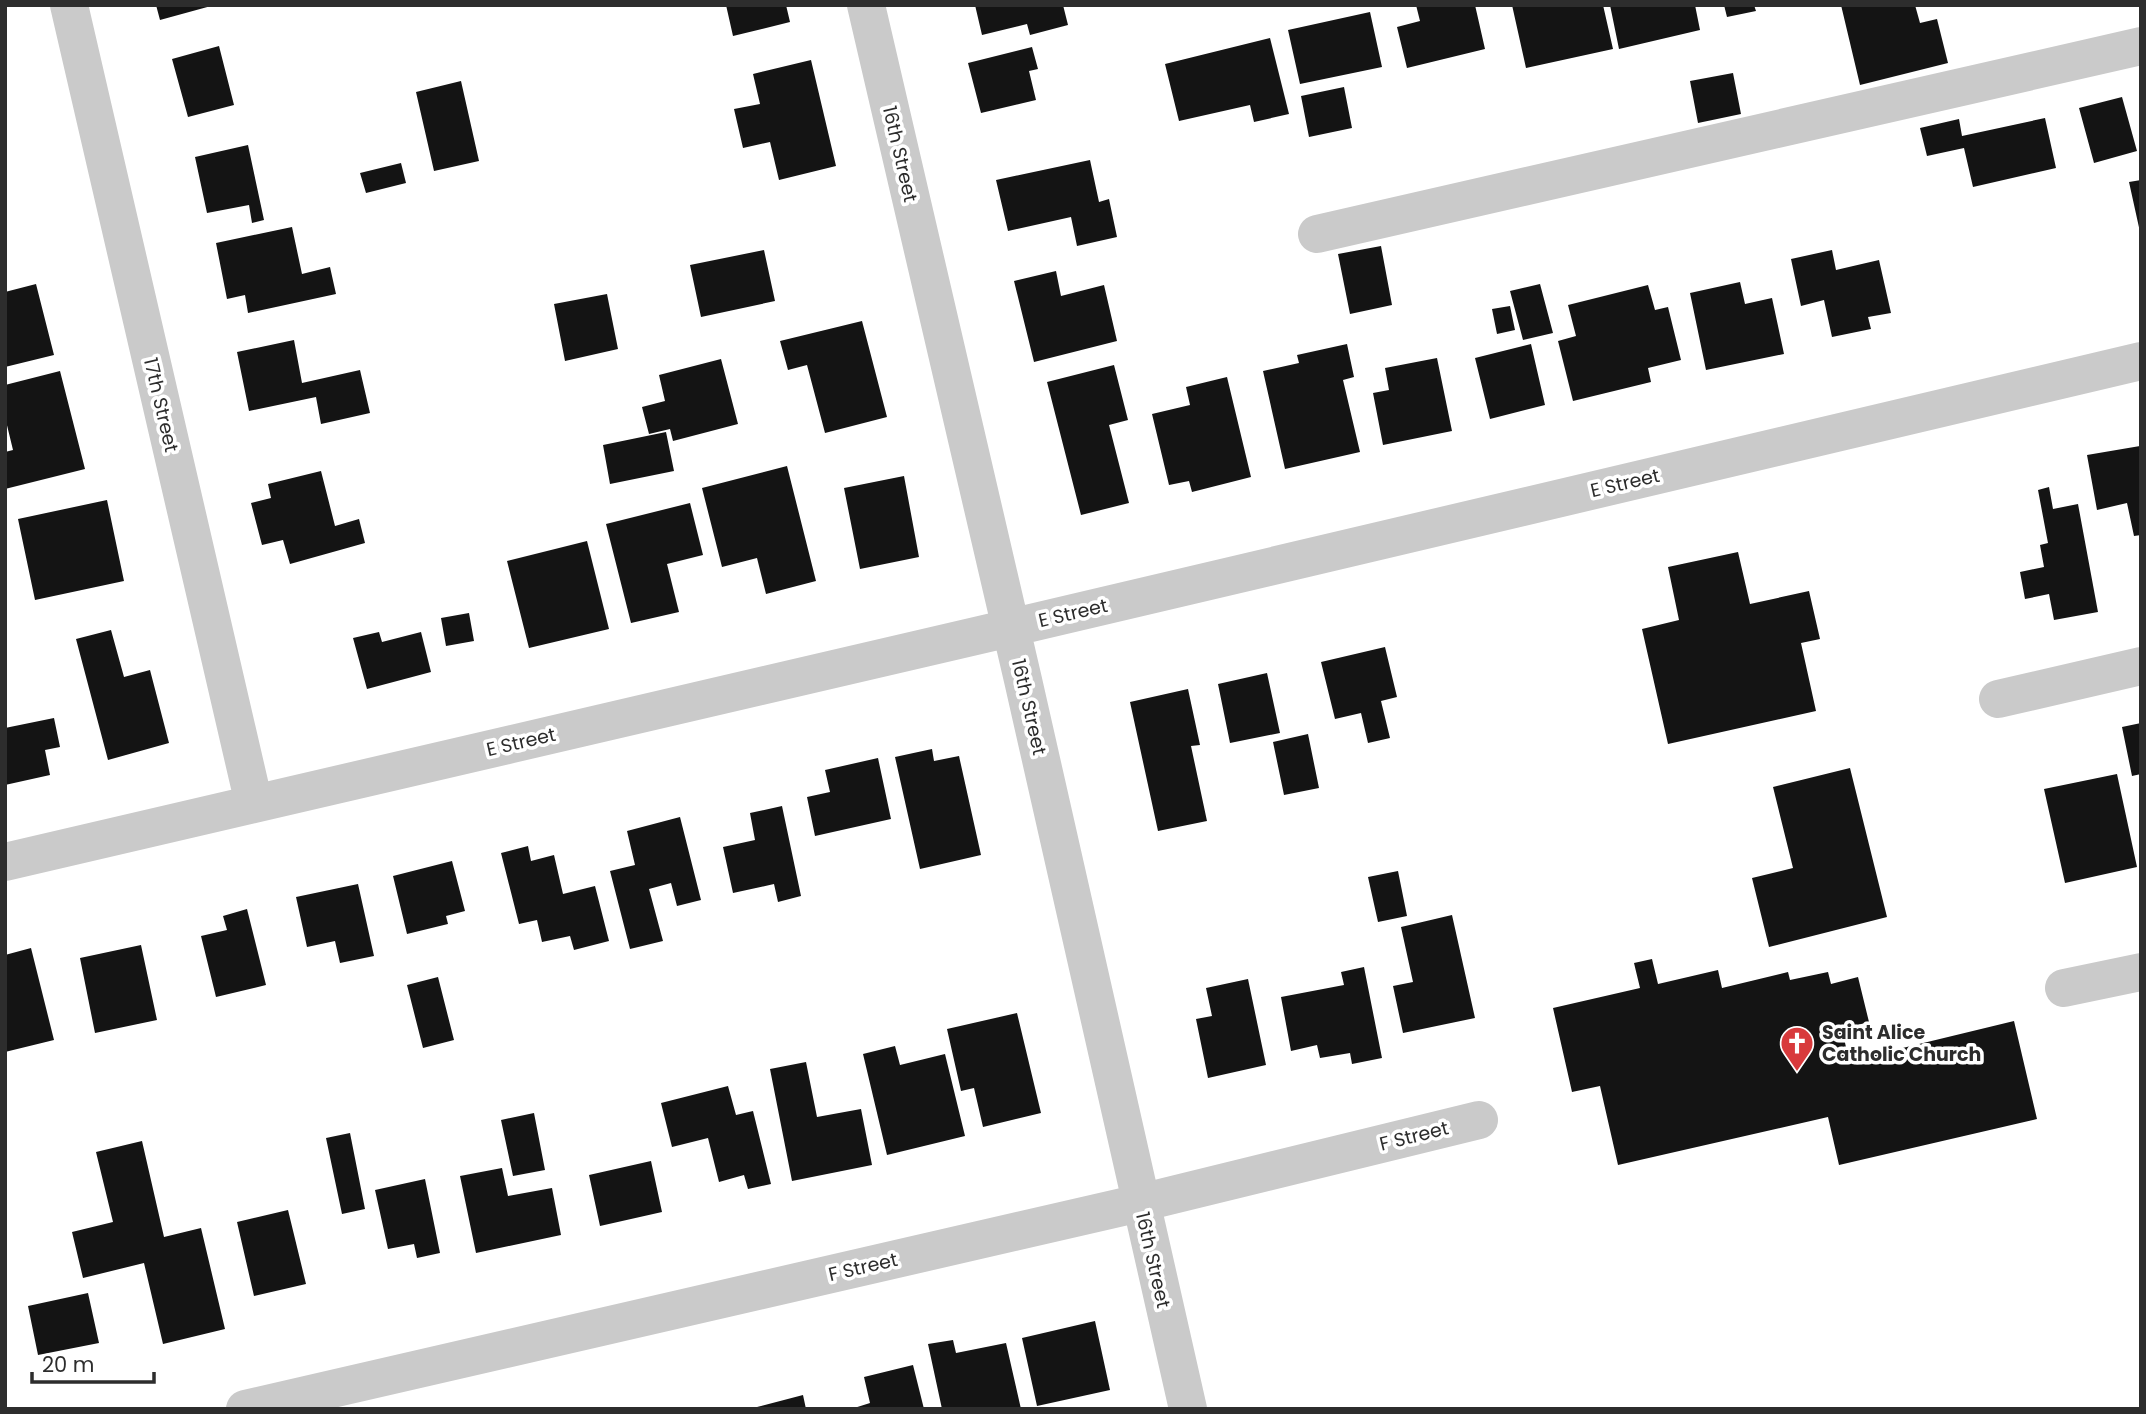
<svg xmlns="http://www.w3.org/2000/svg" width="2146" height="1414" font-family="Poppins,sans-serif">
  <rect width="100%" height="100%" fill="#fff"/>
  <path fill="#141414" d="M156,5h55v1l-51,14z
    M726,5h60l4,17 -57,14z
    M975,5h88l5,20 -38,10 -3,-11 -45,11z
    M1416,5h59l10,44 -78,19 -10,-41 23,-6z
    M1512,5h91l10,44 -87,19z
    M1610,5h85l5,25 -81,19z
    M1724,5h30l2,6 -29,6z
    M1841,5h74l5,18 17,-4 11,44 -88,22z
    M1370,12l12,55 -82,17 -12,-54z
    M1270,38l19,76 -35,8 -4,-17 -71,16 -14,-57z
    M219,46l15,59 -46,12 -16,-58z
    M1032,47l6,22 -9,2 7,29 -55,13 -13,-50z
    M811,60l25,106 -57,14 -9,-38 -27,6 -9,-39 26,-5 -7,-30z
    M1733,73l8,41 -43,9 -8,-42z
    M461,81l18,80 -45,10 -18,-79z
    M1344,87l8,41 -43,9 -8,-41z
    M2122,97l15,54 -43,12 -15,-55z
    M2045,118l11,50 -83,19 -9,-39 -37,8 -7,-28 39,-9 3,17z
    M248,145l16,75 -12,3 -3,-18 -42,8 -12,-56z
    M1090,160l9,42 10,-3 8,38 -40,9 -6,-29 -63,14 -12,-51z
    M401,163l5,20 -40,10 -6,-20z
    M2141,180v52h-1l-11,-50z
    M292,227l10,47 28,-7 6,27 -88,19 -3,-18 -18,4 -11,-56z
    M1381,246l11,59 -42,9 -12,-60z
    M764,250l11,51 -74,16 -11,-52z
    M1832,250l4,20 43,-10 12,53 -23,4 3,12 -39,8 -8,-37 -23,6 -10,-47z
    M1056,271l5,25 43,-11 13,56 -83,21 -20,-81z
    M1740,282l5,22 27,-6 12,56 -78,16 -16,-77z
    M36,284l18,71 -49,12v-75z
    M1540,284l13,49 -30,7 -13,-49z
    M1648,285l7,25 13,-3 13,53 -33,8 3,14 -78,19 -15,-60 18,-5 -8,-31z
    M607,294l11,55 -53,12 -11,-57z
    M1510,306l5,24 -18,4 -5,-25z
    M862,321l25,96 -62,16 -18,-68 -19,5 -8,-29z
    M294,340l8,43 58,-13 10,43 -49,11 -5,-27 -67,14 -12,-59z
    M1347,344l7,33 -11,3 17,72 -75,17 -22,-98 36,-8 -2,-8z
    M1531,344l14,61 -55,14 -15,-61z
    M1437,358l15,73 -69,14 -10,-52 16,-3 -4,-22z
    M721,359l17,65 -65,17 -3,-12 -21,5 -7,-27 23,-6 -6,-26z
    M1114,365l14,55 -19,5 20,78 -48,12 -34,-133z
    M60,371l25,98 -80,20v-37l8,-2 -8,-33v-32z
    M1227,377l24,100 -59,15 -3,-11 -20,4 -17,-71 38,-9 -4,-18z
    M666,432l8,39 -64,13 -7,-39z
    M2140,446l1,89 -7,1 -7,-33 -30,7 -10,-55z
    M787,466l29,115 -50,13 -9,-36 -35,9 -20,-79z
    M321,471l14,55 24,-7 6,24 -75,21 -7,-24 -21,5 -11,-42 20,-5 -3,-14z
    M904,476l15,81 -59,12 -16,-81z
    M2049,487l4,22 25,-5 20,108 -44,8 -5,-26 -24,5 -5,-27 24,-5 -4,-22 8,-2 -10,-53z
    M107,500l17,81 -89,19 -17,-81z
    M690,503l13,52 -36,9 12,48 -48,11 -25,-99z
    M587,541l22,88 -80,19 -22,-87z
    M1738,552l12,52 59,-13 11,48 -19,4 15,68 -148,33 -26,-115 37,-9 -11,-53z
    M469,613l5,28 -28,5 -5,-28z
    M111,630l13,47 26,-7 19,73 -61,17 -32,-121z
    M379,632l3,10 39,-10 10,40 -64,17 -14,-51z
    M1385,647l12,50 -16,4 9,37 -22,5 -7,-30 -26,6 -14,-57z
    M1267,673l13,60 -50,10 -12,-59z
    M1188,689l12,56 -9,1 16,75 -49,10 -28,-129z
    M54,718l6,29 -15,3 5,25 -45,10v-57z
    M2141,723v51l-9,2 -10,-49z
    M1308,734l11,54 -35,7 -11,-53z
    M932,749l2,12 25,-5 22,99 -61,14 -25,-112z
    M878,758l13,61 -76,17 -8,-39 23,-5 -5,-22z
    M1850,768l37,149 -118,30 -17,-69 41,-10 -20,-81z
    M2117,774l20,93 -72,16 -21,-94z
    M782,806l19,90 -23,6 -4,-18 -41,9 -10,-46 32,-7 -5,-27z
    M680,817l21,83 -24,6 -6,-23 -22,6 14,52 -33,8 -20,-78 25,-6 -8,-34z
    M528,846l3,15 23,-6 9,39 32,-8 14,55 -35,9 -4,-14 -28,6 -5,-22 -18,4 -18,-71z
    M452,861l13,50 -19,5 2,8 -41,10 -14,-58z
    M1398,871l9,45 -29,6 -10,-45z
    M358,884l16,72 -34,7 -5,-22 -28,6 -11,-50z
    M247,909l19,76 -50,12 -15,-61 26,-6 -4,-14z
    M1452,915l23,103 -72,15 -10,-47 20,-4 -12,-55z
    M141,945l16,75 -62,13 -15,-75z
    M31,948l23,92 -49,12v-97z
    M1652,959l6,25 60,-14 4,18 66,-16 2,8 38,-8 3,12 27,-7 11,45 -27,7 7,32 165,-40 23,98 -198,46 -11,-48 -210,48 -18,-79 -28,6 -19,-84 87,-20 -6,-25z
    M1364,967l18,91 -30,6 -2,-11 -30,5 -3,-13 -26,6 -10,-54 63,-12 -3,-13z
    M438,977l16,63 -31,8 -16,-63z
    M1248,979l18,86 -58,13 -12,-59 16,-3 -6,-28z
    M1017,1013l24,100 -58,14 -9,-39 -13,3 -14,-62z
    M895,1046l5,19 45,-11 20,82 -78,19 -24,-101z
    M806,1062l11,55 44,-8 11,56 -80,16 -22,-112z
    M728,1086l8,29 17,-4 18,73 -23,5 -4,-14 -25,7 -11,-44 -36,9 -11,-44z
    M534,1113l11,57 -32,6 -12,-56z
    M350,1133l15,76 -23,5 -16,-76z
    M142,1141l22,96 37,-9 24,101 -62,15 -19,-81 -61,15 -11,-46 41,-10 -17,-70z
    M651,1161l11,51 -62,14 -11,-51z
    M502,1168l6,28 44,-8 9,47 -85,18 -16,-77z
    M425,1179l15,74 -23,5 -3,-14 -26,5 -13,-59z
    M288,1210l18,74 -52,12 -17,-74z
    M88,1293l11,50 -61,12 -10,-49z
    M1095,1321l15,69 -73,16 -15,-68z
    M953,1340l3,13 50,-10 15,66h-79l-14,-65z
    M913,1365l11,44h-73l19,-6 -6,-26z
    M803,1395l3,14h-53v-1z"/>
  <g fill="none" stroke-linecap="round" stroke-linejoin="round">
    <path stroke="#cacaca" stroke-width="38" d="M69,5l185,799
      M866,5l157,675 165,729
      M1317,234l824,-188
      M1998,699l143,-33
      M5,862l1005,-234 1131,-267
      M2064,988l77,-16
      M245,1409l895,-206 339,-83"/>
  </g>
  <defs>
    <symbol id="church-pin" viewBox="-11 -11 22 30"><path d="M0 17L-7.5 6A9.5 9.5 0 1 1 7.5 6Z" fill="#d83a3c" stroke="#fff"/><path d="M-1.2-6h2.4v3.5h3.3v2.4h-3.3V6h-2.4V-.1h-3.3v-2.4h3.3Z" fill="#fff"/></symbol>
  </defs>
  <g fill-rule="evenodd">
    <use href="#church-pin" x="1778" y="1024" width="38" height="52"/>
  </g>
  <g text-anchor="middle" dominant-baseline="central" stroke-width="7" stroke-linejoin="round" paint-order="stroke">
    <g font-size="19" fill="#2d2d2d" stroke="#fff">
      <text transform="translate(900 154) rotate(77)">16th Street</text>
      <text transform="translate(161 405) rotate(77)">17th Street</text>
      <text transform="translate(1625 483) rotate(-13)">E Street</text>
      <text transform="translate(1073 613) rotate(-13)">E Street</text>
      <text transform="translate(1029 707) rotate(77)">16th Street</text>
      <text transform="translate(521 742) rotate(-13)">E Street</text>
      <text transform="translate(1414 1136) rotate(-14)">F Street</text>
      <text transform="translate(1153 1260) rotate(77)">16th Street</text>
      <text transform="translate(863 1267) rotate(-13)">F Street</text>
    </g>
    <g font-size="19" font-weight="bold" fill="#2d2d2d" stroke="#fff" text-anchor="start">
      <text x="1822" y="1032">Saint Alice<tspan x="1822" dy="22">Catholic Church</tspan></text>
    </g>
  </g>
  <rect width="2146" height="1414" fill="none" stroke="#2d2d2d" stroke-width="14"/>
  <path d="M32 1372v10h122v-10" fill="none" stroke="#2d2d2d" stroke-width="3.5"/>
  <text x="42" y="1372" font-size="21" fill="#2d2d2d" stroke="#ffffff" stroke-width="5" paint-order="stroke">20 m</text>
</svg>
